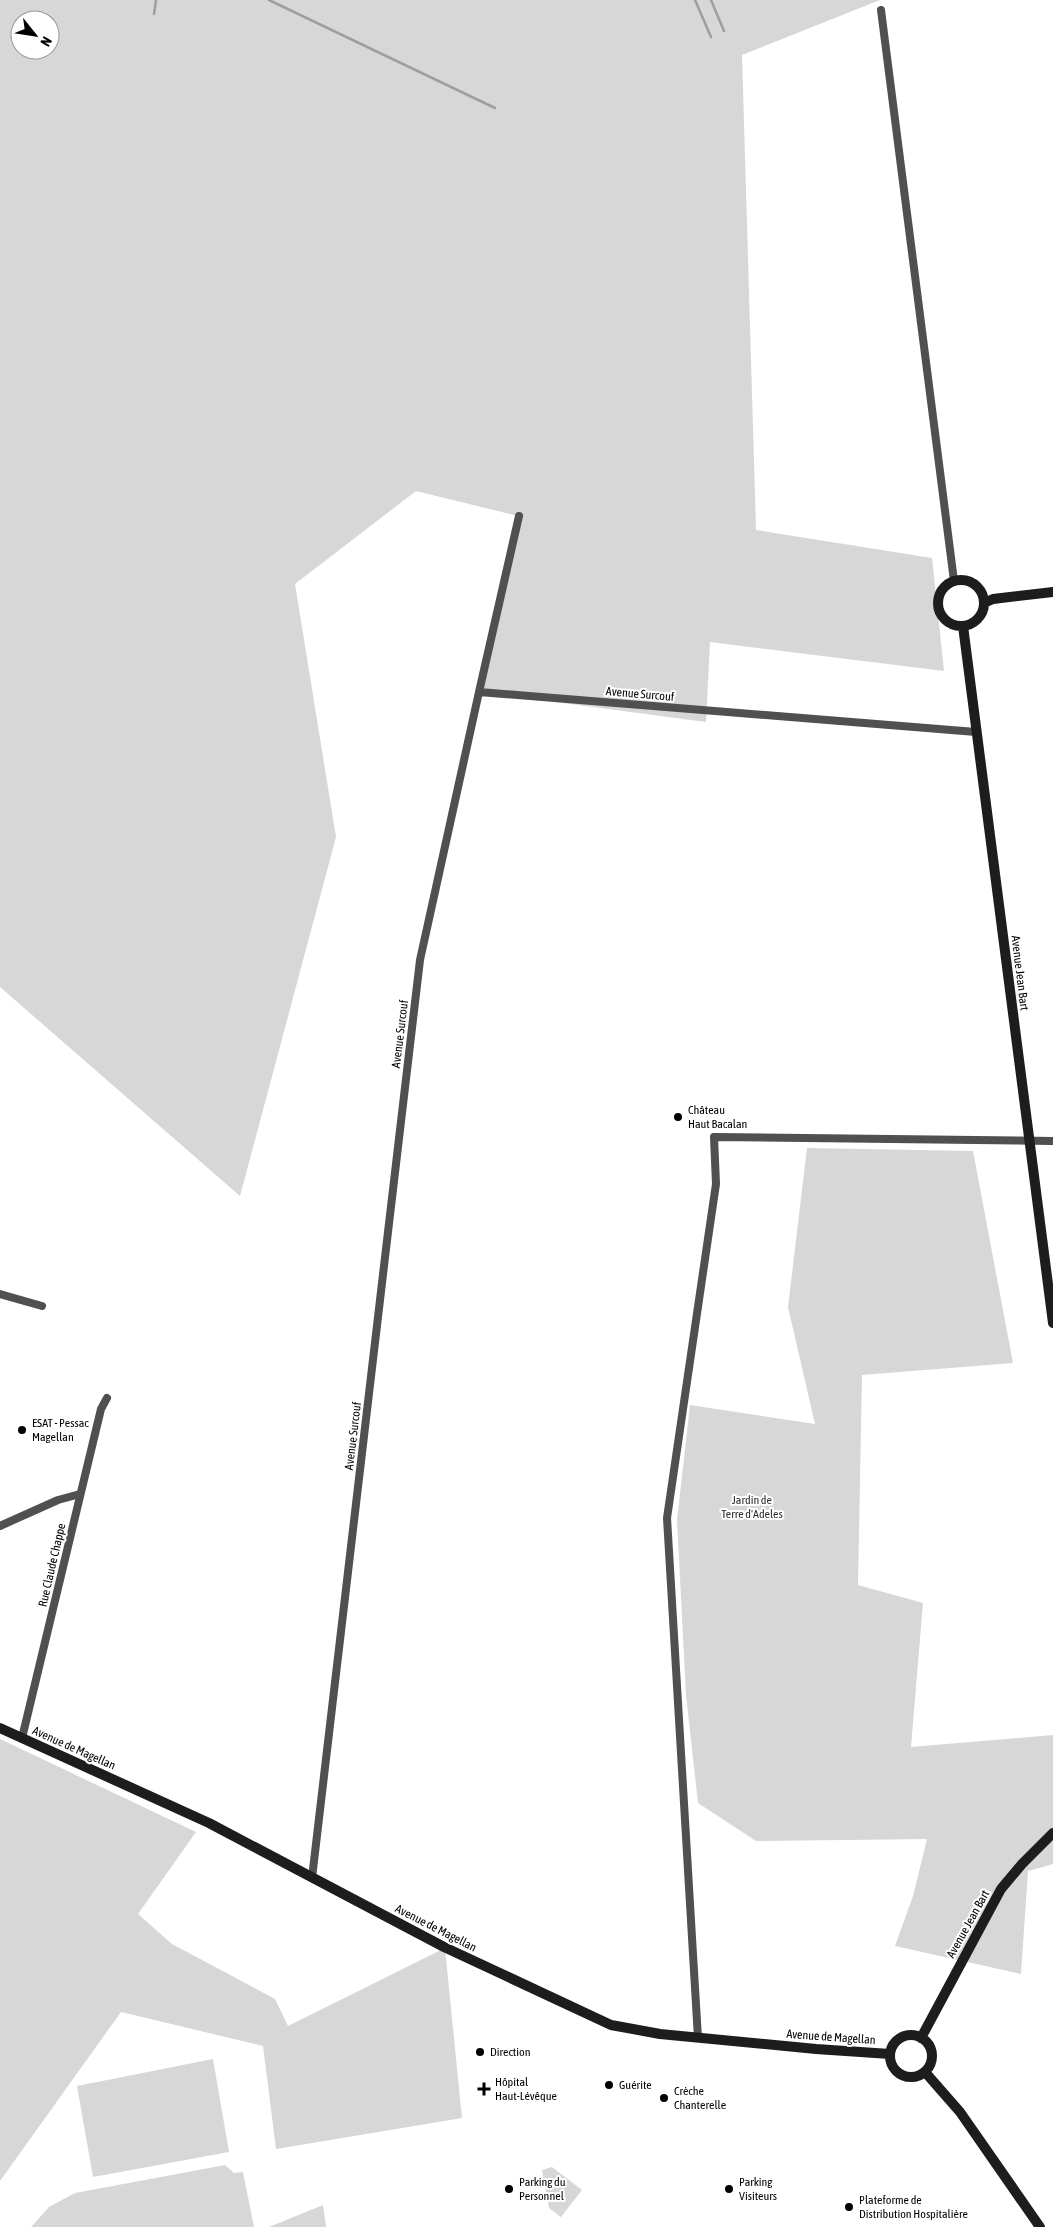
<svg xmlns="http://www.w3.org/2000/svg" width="1053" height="2227" font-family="'Asap Condensed',sans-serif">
  <rect width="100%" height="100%" fill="#fff"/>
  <path fill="#d7d7d7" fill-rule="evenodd" d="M0,0h880l-138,55 14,475 176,28 12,113 -234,-29 -4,80 -227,-30 39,-176 -102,-25 -121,93 41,253 -96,359 -240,-209zM20,20h30v30h-30z
    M807,1148l166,3 40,212 -151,12 -4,210 65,18 -12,144 142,-12v129l-25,7 -7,103 -126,-28 18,-50 14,-57 -171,2 -58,-38 -12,-108 -9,-175 13,-115 125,19 -27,-117z
    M0,1739l196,93 -58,82 34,30 103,55 13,27 157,-78 17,170 -186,31 -13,-103 -142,-34 -121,169z
    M213,2059l16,93 -136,25 -16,-91z
    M225,2165l9,8 9,-1 11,55h-223l18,-20 26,-14z
    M552,2167l30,23 -21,27 -12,-9 -7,-38z
    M323,2205l3,22h-57z"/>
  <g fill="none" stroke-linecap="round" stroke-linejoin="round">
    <path stroke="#9e9e9e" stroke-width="2.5" d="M269,0l226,108
      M695,0l16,37
      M711,0l13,31
      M154,14l2,-14"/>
    <path stroke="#505050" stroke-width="8" d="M881,10l73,571
      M479,692l40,-176
      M0,1294l42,12
      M0,1526l58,-26 22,-6
      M22,1738l79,-329 6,-11
      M312,1878l108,-918 59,-268 497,40
      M698,2038l-31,-520 49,-334 -2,-47 339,4"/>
    <path stroke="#1d1d1d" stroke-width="10" d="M938 603a23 23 0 1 1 46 0a23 23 0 1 1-46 0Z
      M984,603l9,-4 60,-7
      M963,626l90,697
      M0,1728l209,95 235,124 167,78 49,9 156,15 74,5
      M890 2056a21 21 0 1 1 42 0a21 21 0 1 1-42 0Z
      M921,2038l80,-149 21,-25 31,-31
      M925,2072l35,40 80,115"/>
  </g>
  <g fill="#000" stroke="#fff" stroke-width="2">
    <circle cx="678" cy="1117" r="5"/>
    <circle cx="22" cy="1430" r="5"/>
    <circle cx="480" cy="2052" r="5"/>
    <circle cx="609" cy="2085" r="5"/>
    <path d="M481.5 2081.5h5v5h5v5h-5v5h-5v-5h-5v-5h5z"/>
    <circle cx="664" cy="2098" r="5"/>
    <circle cx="509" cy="2189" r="5"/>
    <circle cx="729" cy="2189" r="5"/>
    <circle cx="849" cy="2207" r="5"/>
  </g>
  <g text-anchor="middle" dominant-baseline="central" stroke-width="4" stroke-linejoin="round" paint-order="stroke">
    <g font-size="12" fill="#000" stroke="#fff">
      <text transform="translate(640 694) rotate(5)">Avenue Surcouf</text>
      <text transform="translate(1020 973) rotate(83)">Avenue Jean Bart</text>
      <text transform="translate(400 1034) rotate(-83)">Avenue Surcouf</text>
      <text transform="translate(353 1436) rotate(-83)">Avenue Surcouf</text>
      <text transform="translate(52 1565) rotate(-77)">Rue Claude Chappe</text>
      <text transform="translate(74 1748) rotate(24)">Avenue de Magellan</text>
      <text transform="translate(968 1924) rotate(-61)">Avenue Jean Bart</text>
      <text transform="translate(436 1928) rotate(27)">Avenue de Magellan</text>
      <text transform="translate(831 2037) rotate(4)">Avenue de Magellan</text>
    </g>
    <g font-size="12" fill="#000" stroke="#fff" text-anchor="start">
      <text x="688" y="1110">Château<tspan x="688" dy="14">Haut Bacalan</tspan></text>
      <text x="32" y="1423">ESAT - Pessac<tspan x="32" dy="14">Magellan</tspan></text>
      <text x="490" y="2052">Direction</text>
      <text x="495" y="2082">Hôpital<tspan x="495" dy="14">Haut-Lévêque</tspan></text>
      <text x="619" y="2085">Guérite</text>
      <text x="674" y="2091">Crèche<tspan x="674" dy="14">Chanterelle</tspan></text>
      <text x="519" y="2182">Parking du<tspan x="519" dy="14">Personnel</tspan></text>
      <text x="739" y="2182">Parking<tspan x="739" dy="14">Visiteurs</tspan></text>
      <text x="859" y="2200">Plateforme de<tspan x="859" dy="14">Distribution Hospitalière</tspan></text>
    </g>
    <g font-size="12" fill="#2e2e2e" stroke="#fff">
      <text x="752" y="1500">Jardin de<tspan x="752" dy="14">Terre d'Adeles</tspan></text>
    </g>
  </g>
  <g transform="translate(35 35) rotate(120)"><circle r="24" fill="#ffffff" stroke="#999999"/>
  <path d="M0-4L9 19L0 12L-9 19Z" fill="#000000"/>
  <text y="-8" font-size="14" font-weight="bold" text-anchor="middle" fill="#000000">N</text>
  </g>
</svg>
